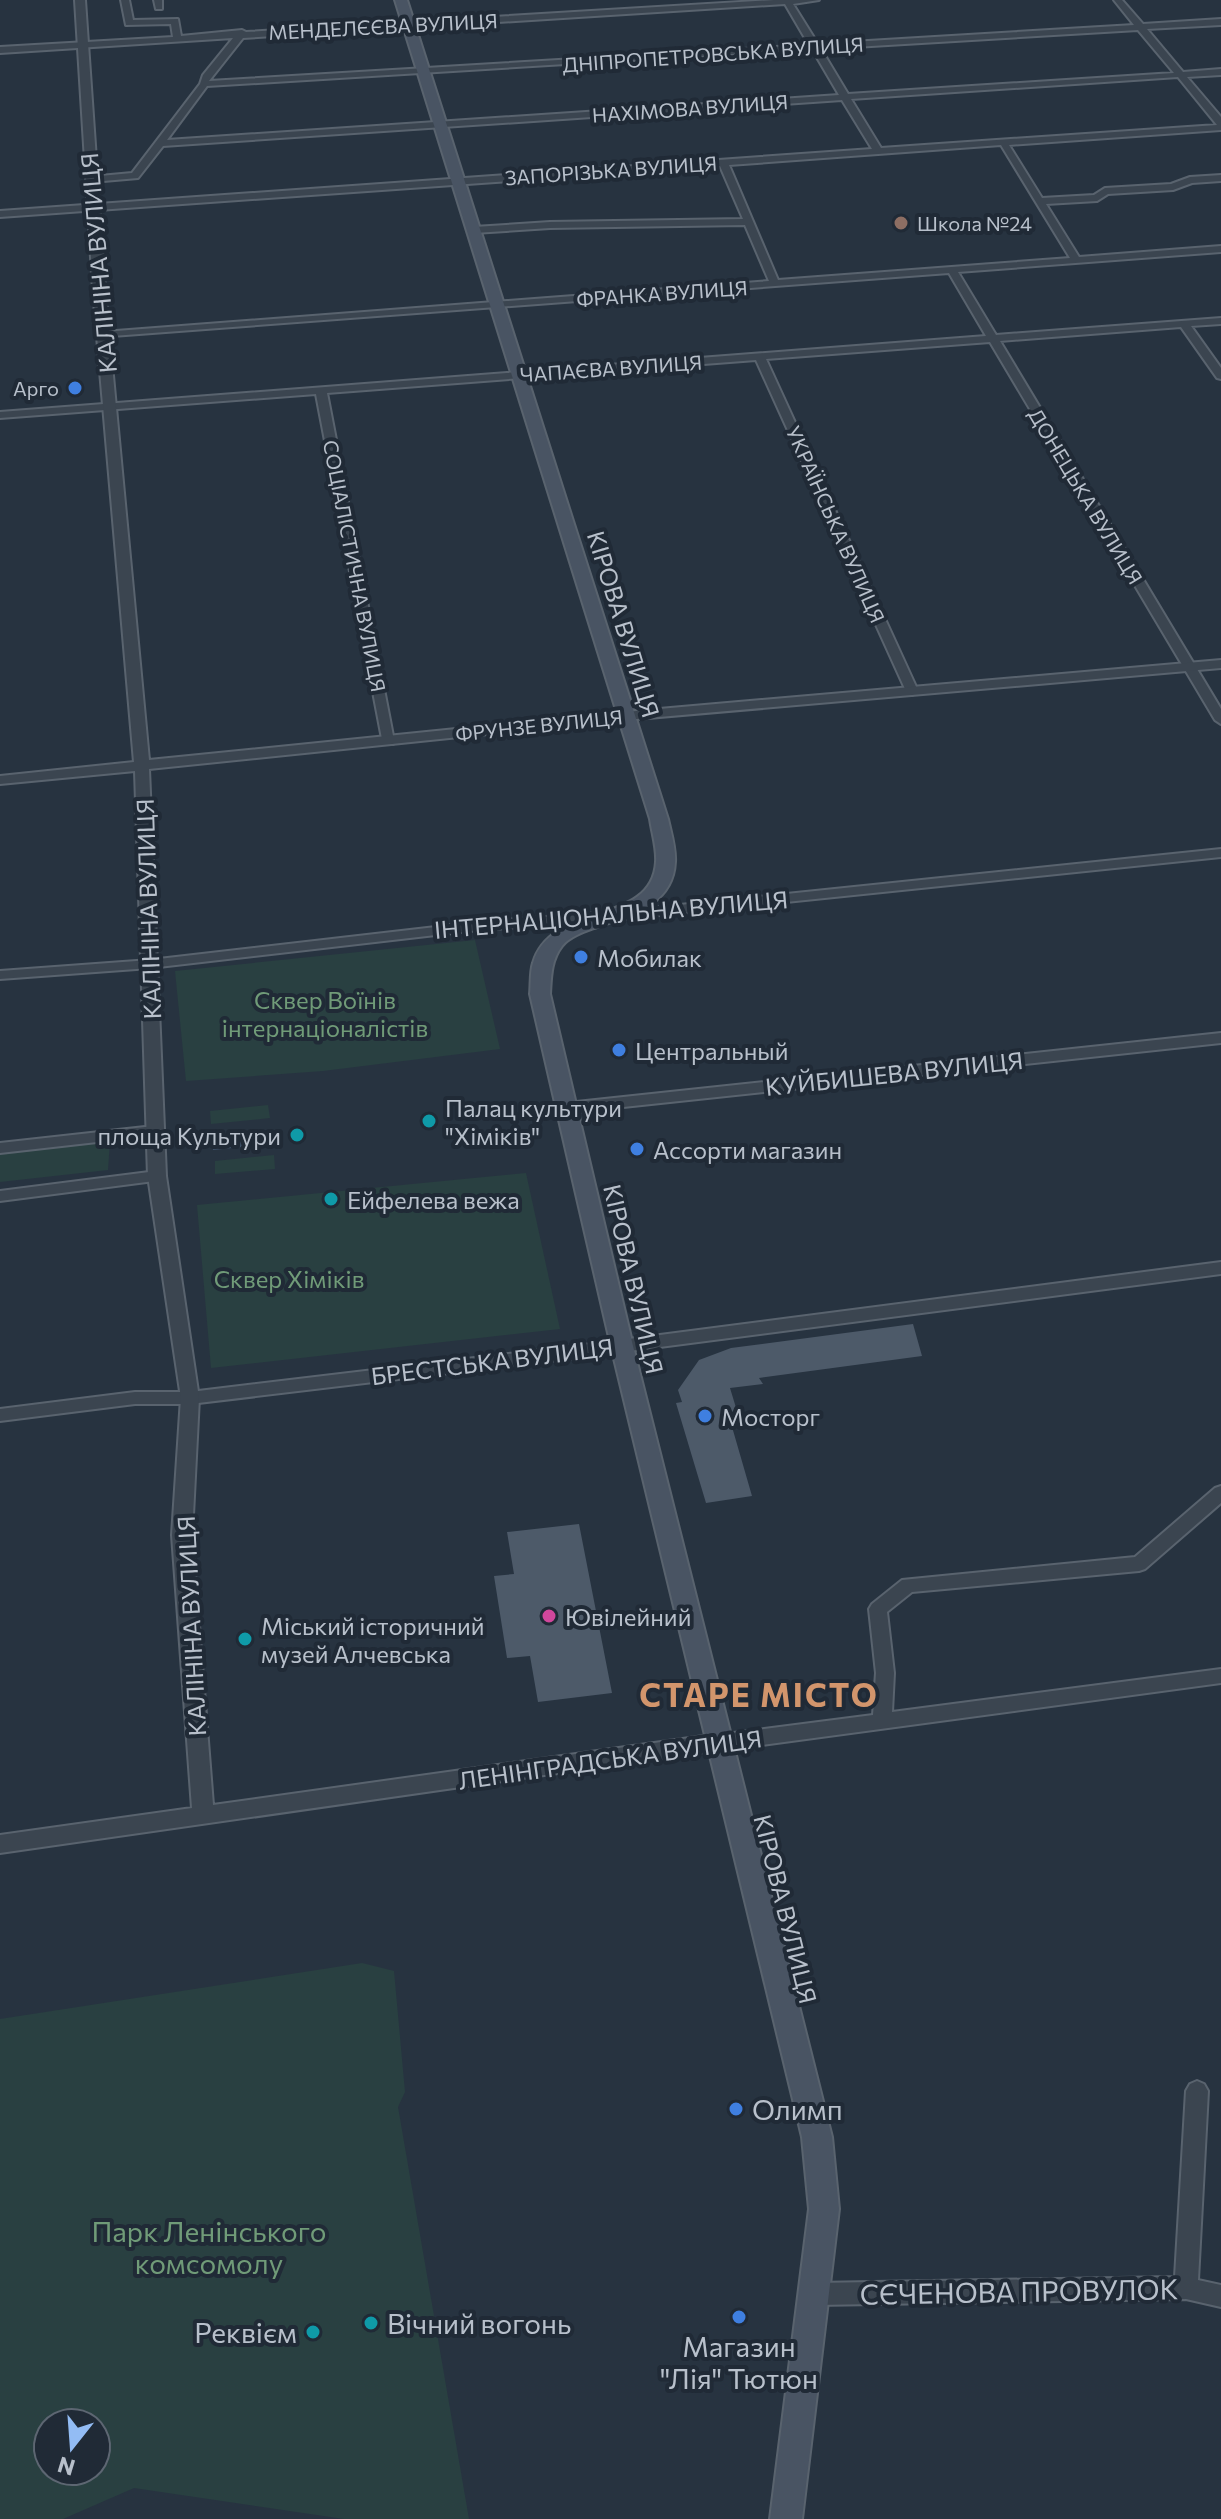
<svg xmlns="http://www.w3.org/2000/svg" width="1221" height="2519" font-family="Commissioner,sans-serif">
  <rect width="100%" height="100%" fill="#273340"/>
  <path fill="#294041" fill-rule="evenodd" d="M475,940l25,109 -177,22 -137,10 -11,-110z
    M268,1105l2,13 -59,6 -1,-13z
    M110,1141l-2,29 -108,12v-29z
    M274,1155l1,14 -60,5v-13z
    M526,1173l34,156 -349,39 -14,-163z
    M362,1963l32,8 11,121 -7,15 71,412h-125l-210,-31 -71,31h-63v-500zM48,2423h48v48h-48z"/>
  <path fill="#3e5169" d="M267,1131l2,13 -56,6 -1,-13z"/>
  <path fill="#4d5a69" d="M913,1324l9,32 -163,22 4,6 -33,4 7,23 -9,2 24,83 -46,7 -30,-100 6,-1 -4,-12 21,-30 32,-12z
    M579,1524l33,169 -74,9 -8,-46 -23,2 -13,-82 20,-2 -7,-42z"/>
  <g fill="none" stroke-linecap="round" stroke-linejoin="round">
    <defs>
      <path id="minor" d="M121,0h8l4,20 45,-1 3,17 61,-6 4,2 528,-32h45l-26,4 25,40 316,-19 -20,-25h8l21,24 78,-5v6l-74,4 36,43 38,-3v6l-34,2 34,40v13l-212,15 33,53 52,-3 11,-7 66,-4 19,-7 31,-2v6l-29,2 -19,7 -65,4 -11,7 -51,3 33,53 142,-11v6l-263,20 38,63 225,-17v6l-30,2 30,42v11l-4,-1 -36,-51 -181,14 221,368v15l-6,-4 -225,-378 -224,17 152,332 -6,4 -6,-4 -150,-331 -429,33 67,348 -1,3h-10l-67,-350 -316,24v-6l986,-76 -37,-63 -850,64 -1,-2 5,-3 666,-51 -24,-56 -195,3 -76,5 -5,-3 5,-3 76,-5 193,-3 -23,-53 -720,51v-6l872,-62 -30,-49 -679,46 -25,32 -46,4 -5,-3 2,-2 43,-4 68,-89 3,-9 30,-37 -233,15v-6l173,-10 -2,-13 -45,1zM785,4l24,41 -600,36 34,-43zM1138,30l36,43 -326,21 -27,-45zM812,49l27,46 -672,45 40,-54zM1178,77l39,48 -336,23 -30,-49zM1001,145l69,113 -292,22 -49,-115z
        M154,0h8v9h-6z
        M1221,849v8l-609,63 -133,10 -329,38 -150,11v-8l150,-11 329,-38 133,-10z
        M1221,1033v10l-654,70 -8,-5 8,-5z
        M154,1126l8,5 -3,4 -159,18v-10z
        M157,1171l8,5 -3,4 -162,21v-10z
        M1221,1262v12l-646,84 -385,46h-55l-135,17v-12l135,-17h55l385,-46z
        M1221,1486v17l-76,66 -6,2 -227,21 -25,20 7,61 -2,39 329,-43v14l-503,68 -7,-2 -2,-6 2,-6 7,-2 155,-20 3,-42 -7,-64 3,-5 30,-24 233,-23 80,-69z
        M1197,2081l7,3 4,7 -10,189 23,5v22l-35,-8 -371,6 -8,-3 -3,-8 3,-8 8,-3 360,-6 11,-186 4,-7z"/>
      <path id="tertiary" d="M75,0h10l20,290 44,470 476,-48 596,-52v8l-596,52 -476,49 17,407 33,222 -7,137 21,270 505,-71 8,3 3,6 -3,6 -726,104v-18l192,-27 -20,-273 9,-137 -33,-222 -13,-405 -135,13v-8l134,-14 -41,-472z"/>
      <path id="secondary" d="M395,0h12l261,819c3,14 8,29 7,43 -2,45 -48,54 -81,66 -11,4 -25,9 -32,18 -11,14 -11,31 -12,48l83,352 199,791 7,72 -37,310h-32l39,-310 -7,-72 -191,-791 -81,-352c1,-10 0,-22 3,-31 18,-62 119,-36 123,-101 1,-14 -4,-29 -6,-43z"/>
    </defs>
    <use href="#minor" stroke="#59636e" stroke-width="4"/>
    <use href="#tertiary" stroke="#59636e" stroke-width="4"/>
    <use href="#secondary" stroke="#59636e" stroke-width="4"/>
    <use href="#minor" fill="#3b4550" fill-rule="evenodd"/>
    <use href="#tertiary" fill="#3b4550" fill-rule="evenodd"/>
    <use href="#secondary" fill="#495463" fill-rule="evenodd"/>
  </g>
  <circle fill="#8d6e63" stroke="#202a36" stroke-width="3" cx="901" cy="223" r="8"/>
  <g fill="#3f7fe0" stroke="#202a36" stroke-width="3">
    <circle cx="75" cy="388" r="8"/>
    <circle cx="581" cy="957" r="8"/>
    <circle cx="619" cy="1050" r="8"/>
    <circle cx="637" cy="1149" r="8"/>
    <circle cx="705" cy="1416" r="8"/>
    <circle cx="736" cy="2109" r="8"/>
    <circle cx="739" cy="2317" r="8"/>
  </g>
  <g fill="#0f9aa8" stroke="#202a36" stroke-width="3">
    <circle cx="429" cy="1121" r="8"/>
    <circle cx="297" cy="1135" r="8"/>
    <circle cx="331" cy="1199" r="8"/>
    <circle cx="245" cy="1639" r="8"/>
    <circle cx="371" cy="2323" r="8"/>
    <circle cx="313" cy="2332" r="8"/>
  </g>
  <circle fill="#d1479c" stroke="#202a36" stroke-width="3" cx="549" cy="1616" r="8"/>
  <g text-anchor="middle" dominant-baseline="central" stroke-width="8" stroke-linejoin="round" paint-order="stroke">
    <g font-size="20" fill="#b8c0cb" stroke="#202a36">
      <text transform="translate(383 26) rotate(-3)">МЕНДЕЛЄЄВА ВУЛИЦЯ</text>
      <text transform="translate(713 54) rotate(-4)">ДНІПРОПЕТРОВСЬКА ВУЛИЦЯ</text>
      <text transform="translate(690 108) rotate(-4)">НАХІМОВА ВУЛИЦЯ</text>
      <text transform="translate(611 170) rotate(-4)">ЗАПОРІЗЬКА ВУЛИЦЯ</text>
      <text transform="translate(662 293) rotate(-4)">ФРАНКА ВУЛИЦЯ</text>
      <text transform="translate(611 368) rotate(-4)">ЧАПАЄВА ВУЛИЦЯ</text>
      <text transform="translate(1086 496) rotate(59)">ДОНЕЦЬКА ВУЛИЦЯ</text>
      <text transform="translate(836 524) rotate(66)">УКРАЇНСЬКА ВУЛИЦЯ</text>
      <text transform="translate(355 566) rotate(79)">СОЦІАЛІСТИЧНА ВУЛИЦЯ</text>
      <text transform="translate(539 725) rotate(-6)">ФРУНЗЕ ВУЛИЦЯ</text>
    </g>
    <g font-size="20" fill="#b8c0cb" stroke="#202a36" text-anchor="start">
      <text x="917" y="223">Школа №24</text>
      <text x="59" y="388" text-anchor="end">Арго</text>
    </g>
    <g font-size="24" fill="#b8c0cb" stroke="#202a36">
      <text transform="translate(98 263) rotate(-95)">КАЛІНІНА ВУЛИЦЯ</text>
      <text transform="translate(624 624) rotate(73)">КІРОВА ВУЛИЦЯ</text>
      <text transform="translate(148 909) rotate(-92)">КАЛІНІНА ВУЛИЦЯ</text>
      <text transform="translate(611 914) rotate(-5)">ІНТЕРНАЦІОНАЛЬНА ВУЛИЦЯ</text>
      <text transform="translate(894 1073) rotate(-6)">КУЙБИШЕВА ВУЛИЦЯ</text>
      <text transform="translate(634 1279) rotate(77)">КІРОВА ВУЛИЦЯ</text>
      <text transform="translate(492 1361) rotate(-7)">БРЕСТСЬКА ВУЛИЦЯ</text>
      <text transform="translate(191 1626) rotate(-93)">КАЛІНІНА ВУЛИЦЯ</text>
      <text transform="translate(610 1759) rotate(-8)">ЛЕНІНГРАДСЬКА ВУЛИЦЯ</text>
      <text transform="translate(786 1909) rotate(76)">КІРОВА ВУЛИЦЯ</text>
    </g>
    <g font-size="24" fill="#b8c0cb" stroke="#202a36" text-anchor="start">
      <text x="597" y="957">Мобилак</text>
      <text x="635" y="1050">Центральный</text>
      <text x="445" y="1107">Палац культури<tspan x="445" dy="28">"Хіміків"</tspan></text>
      <text x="281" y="1135" text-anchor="end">площа Культури</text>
      <text x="653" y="1149">Ассорти магазин</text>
      <text x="347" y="1199">Ейфелева вежа</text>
      <text x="721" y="1416">Мосторг</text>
      <text x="565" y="1616">Ювілейний</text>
      <text x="261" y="1625">Міський історичний<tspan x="261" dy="28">музей Алчевська</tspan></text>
    </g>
    <g font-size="24" fill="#709b78" stroke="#202a36">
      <text x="325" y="999">Сквер Воїнів<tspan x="325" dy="28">інтернаціоналістів</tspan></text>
      <text x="289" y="1278">Сквер Хіміків</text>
    </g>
    <g font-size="28" fill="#b8c0cb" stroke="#202a36" text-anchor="start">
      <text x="752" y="2109">Олимп</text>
      <text x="387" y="2323">Вічний вогонь</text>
      <text x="297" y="2332" text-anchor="end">Реквієм</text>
      <text x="739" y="2346" text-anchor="middle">Магазин<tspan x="739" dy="32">"Лія" Тютюн</tspan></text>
    </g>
    <g font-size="28" fill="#709b78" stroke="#202a36">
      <text x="209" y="2231">Парк Ленінського<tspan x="209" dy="32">комсомолу</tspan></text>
    </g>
    <g font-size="28" fill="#b8c0cb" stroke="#202a36">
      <text transform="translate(1019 2291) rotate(-1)">СЄЧЕНОВА ПРОВУЛОК</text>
    </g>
    <g font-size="32" font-weight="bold" letter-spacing="2" fill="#d2956c" stroke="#202a36">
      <text x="759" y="1694">СТАРЕ МІСТО</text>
    </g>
  </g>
  <g transform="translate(72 2447) rotate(197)"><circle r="38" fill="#202a36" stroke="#5d6672" stroke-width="2"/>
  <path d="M0-6L14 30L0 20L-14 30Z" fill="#93bcf4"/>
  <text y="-12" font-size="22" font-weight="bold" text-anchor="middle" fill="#b8c0cb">N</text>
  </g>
</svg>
